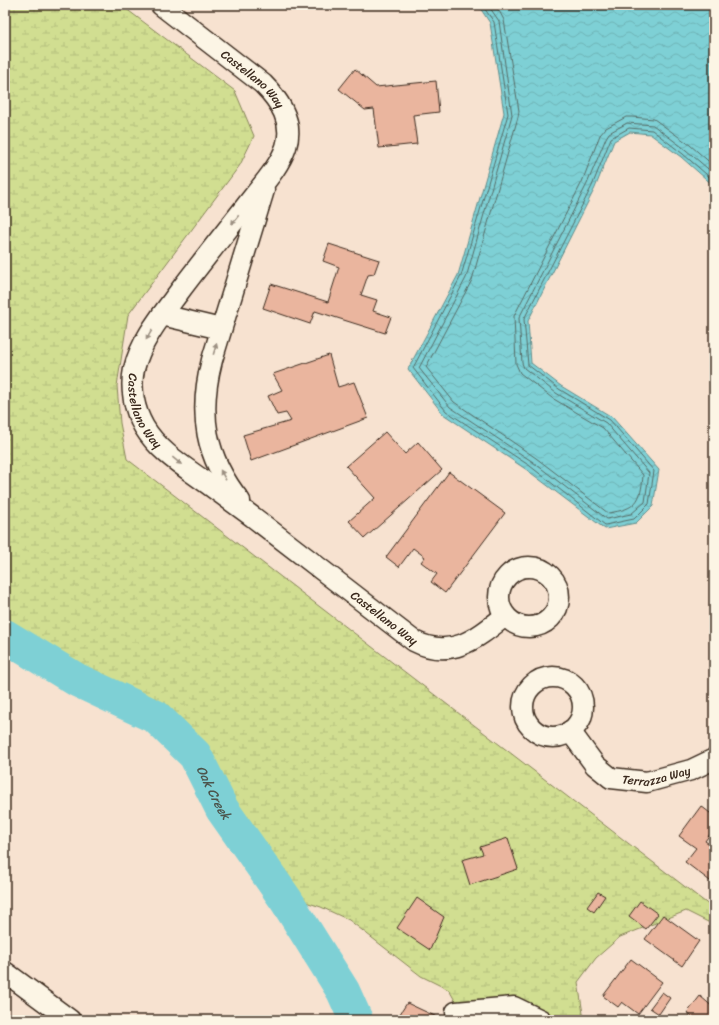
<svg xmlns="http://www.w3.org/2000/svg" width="719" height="1025" font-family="Sriracha,sans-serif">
  <defs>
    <pattern id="wetland-marsh" width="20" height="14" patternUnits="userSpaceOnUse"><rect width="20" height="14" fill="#d1de91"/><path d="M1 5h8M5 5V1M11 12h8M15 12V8" fill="none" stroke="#b4bf7d"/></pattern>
    <pattern id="water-waves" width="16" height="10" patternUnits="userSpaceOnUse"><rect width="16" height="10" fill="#7ed0d5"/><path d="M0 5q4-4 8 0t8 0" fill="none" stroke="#6eb3b6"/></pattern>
  </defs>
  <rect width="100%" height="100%" fill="#f7e2d0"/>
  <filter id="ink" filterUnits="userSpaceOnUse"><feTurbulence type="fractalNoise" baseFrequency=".025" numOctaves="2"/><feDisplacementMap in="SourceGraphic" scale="8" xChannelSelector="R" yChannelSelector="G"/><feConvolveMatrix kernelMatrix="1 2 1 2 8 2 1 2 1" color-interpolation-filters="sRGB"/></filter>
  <g filter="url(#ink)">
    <path fill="url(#wetland-marsh)" stroke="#868458" d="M5,5h116l114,86 19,45 -14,29 -112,150 -11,71 3,37 7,36 587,450v16l-28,-14 -66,26 -24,21 -18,24 6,38h-118l-17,-30 -28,-14 -72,-56 -28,-13 -31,-10 -24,-18 -21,-23 -50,-85 -15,-20 -63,-48 -112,-71z"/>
    <path fill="url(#water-waves)" stroke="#638e8c" d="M478,5h236v181l-33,-29 -31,-23 -20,-2 -16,9 -19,47 -67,133 3,42 30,23 51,31 47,53 -6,36 -17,17 -31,6 -78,-59 -84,-56 -35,-45 50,-94 46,-162 -14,-90z"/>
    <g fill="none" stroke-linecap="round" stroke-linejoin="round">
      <path stroke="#566c67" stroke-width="1" d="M482,5l12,17 14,92 -47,162 -48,92 33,43 84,55 75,59 29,-6 15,-15 5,-33 -44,-51 -51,-31 -31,-24 -4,-46 68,-133 19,-48 18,-10 23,2 31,24 31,27
        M488,5l11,16 13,94 -46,163 -47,90 31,39 83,55 74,57 24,-5 14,-12 4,-29 -43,-50 -50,-30 -32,-25 -2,-5 -3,-45 68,-134 19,-46 3,-5 18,-10 26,2 33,25 28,24
        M496,5l8,15 15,91 -1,6 -46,163 -46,87 28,35 82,56 72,55c28,-4 33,-11 35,-38l-40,-47 -51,-30 -32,-25 -4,-9 -2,-48 68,-134 18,-47 6,-7 20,-11h6l22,2 36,26 24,21"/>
      <path stroke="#7ed0d5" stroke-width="34" id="s1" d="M5,636l72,44 79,37 39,38 27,54 64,91 57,91 13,29"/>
    </g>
    <path fill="#eab59e" stroke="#3b2a1e" d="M355,69l21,18 60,-6 3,31 -26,3 4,29 -38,4 -5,-39 -9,1 -26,-21z
      M329,244l50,16 -5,14 -6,1 -7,20 16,5 -4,11 18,6 -6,16 -70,-22 -5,13 -47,-16 8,-24 57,18 11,-35 -16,-6z
      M329,355l9,32 16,-5 14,36 -117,43 -8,-26 48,-14 -5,-8 -9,2 -9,-19 14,-6 -9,-16z
      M385,432l20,22 13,-12 24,28 -77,68 -16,-17 26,-23 -29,-32z
      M449,472l56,41 -60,80 -14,-11 6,-8 -16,-12 4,-5 -12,-9 -14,19 -13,-10z
      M701,806l13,10v13l-9,12 9,6v37l-29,-22 11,-14 -17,-12z
      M508,838l10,31 -48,16 -8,-25 21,-6 -3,-7z
      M598,892l7,4 -11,16 -7,-5z
      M417,898l27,19 -14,33 -33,-22z
      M640,901l18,13 -12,15 -17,-13z
      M663,915l36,26 -17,25 -37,-27z
      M631,959l31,23 -24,32 -16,-12 -4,5 -15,-11z
      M662,992l8,6 -11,16 -9,-6z
      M700,996l14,12v12h-18l-9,-7z
      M407,1003l32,15 -1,2h-42z"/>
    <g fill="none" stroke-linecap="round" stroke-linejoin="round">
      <defs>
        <g id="minor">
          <path id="s2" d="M161,5l102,79c17,17 31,38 23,63 -6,18 -21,35 -33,50 -24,31 -50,63 -74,95 -17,23 -38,48 -45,77 -4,19 0,41 10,58 15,25 41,40 64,57 15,11 30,22 45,33 54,41 107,83 161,124 37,19 62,-2 91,-25"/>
          <path d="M162,315l59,14"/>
          <path d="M240,501c-35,-44 -42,-87 -28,-141l52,-170"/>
          <circle cx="529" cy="597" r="30"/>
          <circle cx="553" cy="707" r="30"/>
          <path id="s3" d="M570,731l25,34 16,13 36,4 44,-12 23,-11"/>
          <path d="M5,972l65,48"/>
          <path d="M456,1012l58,-5 27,13"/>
        </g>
      </defs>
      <use href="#minor" stroke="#3b2a1e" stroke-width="23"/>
      <use href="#minor" stroke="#fcf5e5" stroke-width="20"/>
    </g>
    <defs><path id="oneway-solid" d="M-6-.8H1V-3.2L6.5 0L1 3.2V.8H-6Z"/></defs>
    <g fill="#9c9082">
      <use href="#oneway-solid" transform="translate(235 220) rotate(128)"/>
      <use href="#oneway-solid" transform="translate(149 335) rotate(121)"/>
      <use href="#oneway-solid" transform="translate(215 349) rotate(-73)"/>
      <use href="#oneway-solid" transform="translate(177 461) rotate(39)"/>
      <use href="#oneway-solid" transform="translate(223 475) rotate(-119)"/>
    </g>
  </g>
  <g text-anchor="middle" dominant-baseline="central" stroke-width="3" stroke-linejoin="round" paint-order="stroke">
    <g font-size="12" fill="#3b2a1e" stroke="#fcf5e5">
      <text stroke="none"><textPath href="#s2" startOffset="118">Castellano Way</textPath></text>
      <text stroke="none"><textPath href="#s2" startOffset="515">Castellano Way</textPath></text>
      <text stroke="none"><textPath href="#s2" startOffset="838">Castellano Way</textPath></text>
      <text stroke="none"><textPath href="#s3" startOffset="109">Terrazza Way</textPath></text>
    </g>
    <g font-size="13" font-style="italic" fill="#4c544c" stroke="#fcf5e5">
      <text stroke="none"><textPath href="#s1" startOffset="268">Oak Creek</textPath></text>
    </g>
  </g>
  <rect width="719" height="1025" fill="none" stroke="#fcf5e5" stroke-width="20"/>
  <rect x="10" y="10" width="699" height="1005" fill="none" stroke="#3b2a1e" stroke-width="1.5" filter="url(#ink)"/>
</svg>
